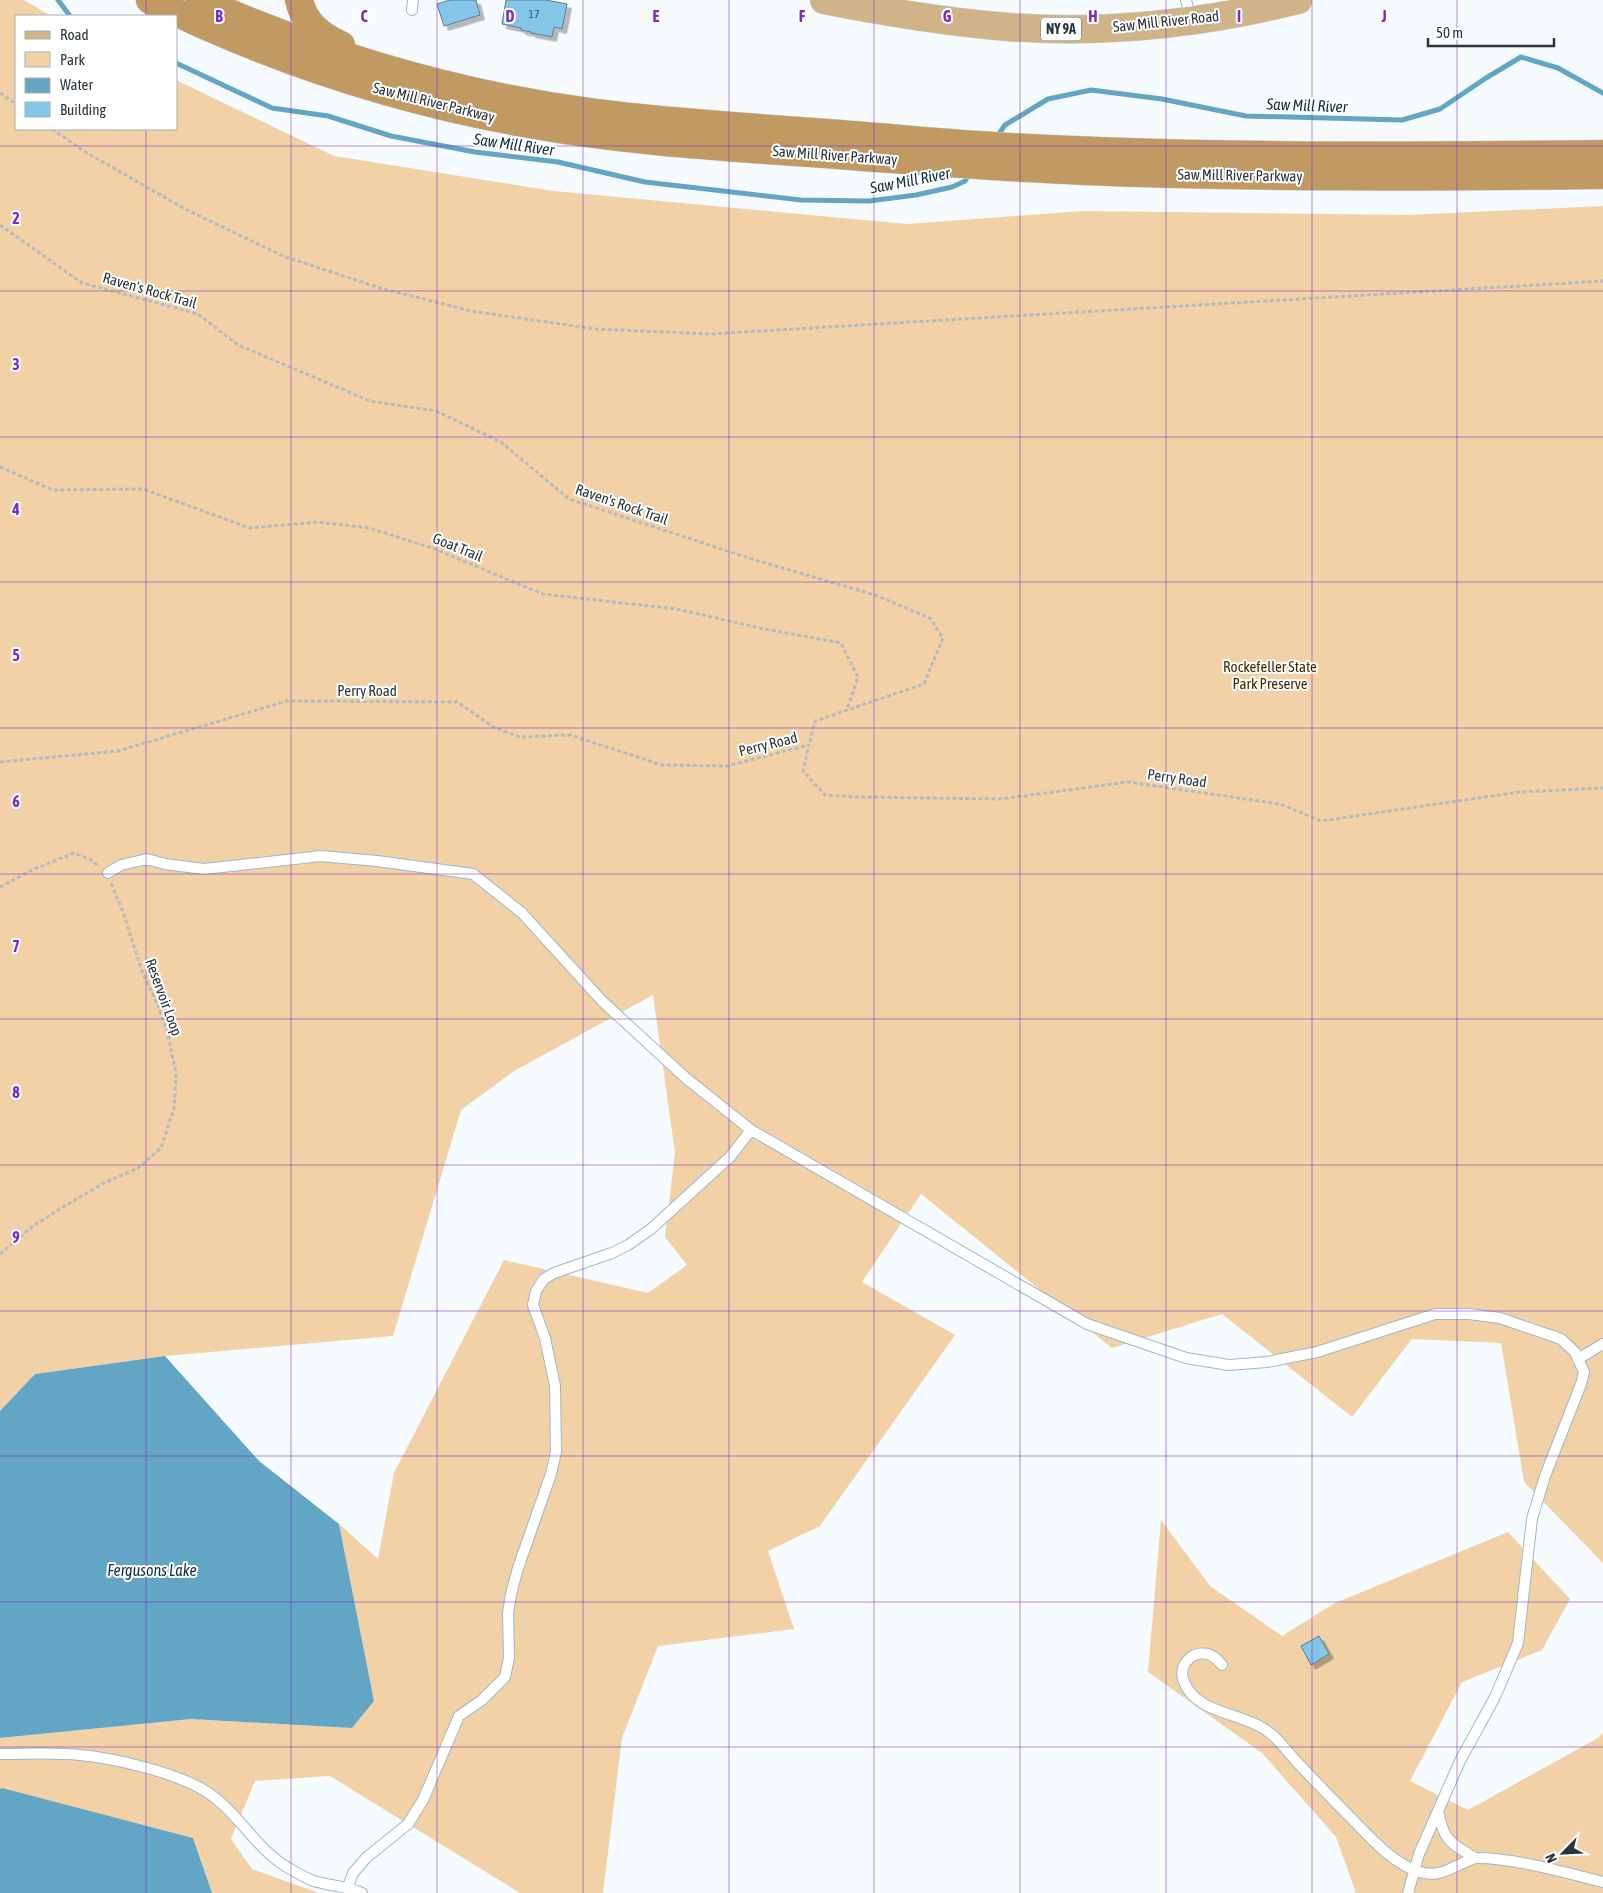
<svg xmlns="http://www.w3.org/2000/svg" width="1603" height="1893" font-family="'Asap Condensed',sans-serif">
  <defs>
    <filter id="shadow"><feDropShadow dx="4.5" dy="4.5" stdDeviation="0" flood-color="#0004"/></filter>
  </defs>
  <rect width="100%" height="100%" fill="#f5fbfe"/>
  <path fill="#f2d1a6" d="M0,0h24l27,16h-35v113h160v-49l158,76 220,35 353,33 176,-13 324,4 196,-9v1357l-79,-81 -23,-139 -89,-4 -60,78 -130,-103 -110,34 -191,-154 -59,88 93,53 -135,191 -52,25 26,78 -136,17 -36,92 -19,155h-83l-190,-117 -75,5 -24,58 21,30 67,24h-107l-19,-55 -193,-49v-51l191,-19 161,9 22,-27 -35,-177 39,35 16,-86 110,-213 144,33 39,-28 -22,-28 10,-84 -22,-158 -139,76 -53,39 -68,226 -228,20 -130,18 -35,37z
    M1161,1520l49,66 72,50 53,-33 173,-71 62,67 -28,51 -80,32 -52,99 58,29 130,-72 5,-5v160h-247l-20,-56 -74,-84 -114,-81z"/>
  <path fill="#63a5c4" d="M165,1356l94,105 80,63 35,177 -22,27 -161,-9 -191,19v-327l35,-37z
    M2,1788l191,50 19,55h-212v-104z"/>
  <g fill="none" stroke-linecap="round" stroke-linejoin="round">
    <path stroke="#63a5c4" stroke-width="5" d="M58,0l12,16
      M176,63l96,45 56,8 63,20 84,16 83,10 87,20 156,18 68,1 47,-6 36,-8 13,-6 5,-8
      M996,138l9,-13 43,-26 43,-9 71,9 84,17 156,4 38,-11 46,-31 35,-21 37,11 45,25"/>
  </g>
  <path fill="#84c6e7" stroke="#5e7a88" filter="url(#shadow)" d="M450,0h26l4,15 -36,11 -7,-22z
    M506,0h40l21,4 -5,25 -8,-2 -2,10 -21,-4v-1l-10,-2v-2l-19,-4z
    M1319,1636l10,18 -18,11 -10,-19z"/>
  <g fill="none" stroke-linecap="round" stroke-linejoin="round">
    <defs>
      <path id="service" d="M1186,0l5,19
        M412,10l1,-10
        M108,873l13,-8 26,-6 18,5 39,5 117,-13 56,5 96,13 49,39 80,88 85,78 64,51 336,194 99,34 43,7 38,-3 50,-10 118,-38h34l31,4 61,21 14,13 3,7
        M1222,1665c-2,-2 -5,-6 -8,-8 -17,-11 -38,6 -30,25 13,32 56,30 82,48 11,7 20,20 29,30 18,19 36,38 55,57 20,20 40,44 67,54 19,7 28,0 46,-8 5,-2 9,-5 14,-5 38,0 89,15 126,24
        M0,1754c26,0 54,-2 80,1 34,3 98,18 127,37 31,20 48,56 80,75 8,5 18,11 27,14 16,5 32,5 48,12
        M1438,1811c6,30 11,31 37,47
        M348,1887l5,-14 14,-16 41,-33 15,-24 36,-84 23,-16 23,-23 4,-19 -1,-45 3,-19 7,-26 33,-94 5,-22 -1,-66 -10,-48 -12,-33 3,-14 8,-12 10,-6 58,-20 16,-8 23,-16 79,-72 21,-27
        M1408,1893l11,-39 41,-93 35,-64 23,-54 14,-124 13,-43 36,-92 3,-12 -6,-13 25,-15"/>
      <path id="primary" d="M824,0c61,12 122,22 184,27 97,7 197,-4 290,-27"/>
      <path id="trunk" d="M150,0c120,59 247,101 379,124 110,20 222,24 332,33 74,5 148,11 223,14 173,7 346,6 519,4
        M199,0c127,56 259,95 397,113 85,11 171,15 257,22 52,4 104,9 157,12 197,11 395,9 593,7
        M299,0c5,23 21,36 42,45"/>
    </defs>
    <use href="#service" stroke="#9cb9c8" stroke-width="12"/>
    <use href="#primary" stroke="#d4d7d8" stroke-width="29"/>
    <use href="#trunk" stroke="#d4d7d8" stroke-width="29"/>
    <path stroke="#b4bcc0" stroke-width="3" stroke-dasharray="4 2.5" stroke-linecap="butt" d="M0,93l16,11
      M52,129l35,24 100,57 96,46 97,32 91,23 124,18 115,5 893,-53
      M0,225l82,58 116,31 40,31 132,56 66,10 65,31 68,57 183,60 123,36 55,23 13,20 -19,46 -109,37 -6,24
      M0,467l53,23 90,-1 107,39 68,-6 51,6 63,20 111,46 133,15 89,20 76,14 17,34 -11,32
      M0,762l118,-11 169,-50 170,1 38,26 25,9 50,-2 92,30 65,1 82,-21 -6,26 22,24 31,2 145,2 127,-17 152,22 41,17 198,-29 84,-4
      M0,887l32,-17 42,-17 16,6 9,8
      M0,1254l33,-28 35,-22 36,-21 34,-15 23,-20 13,-39 2,-36 -8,-38 -10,-30 -15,-31 -19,-59 -13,-32"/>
    <use href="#service" stroke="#fff" stroke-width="10"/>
    <use href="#primary" stroke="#d0b389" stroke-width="28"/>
    <use href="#trunk" stroke="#c09a62" stroke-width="28"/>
  </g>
  <path fill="none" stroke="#7b2cbf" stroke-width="1" stroke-opacity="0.55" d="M146,0v16M291,0v1893M437,0v1893M583,0v1893M729,0v1893M874,0v1893M1020,0v1893M1166,0v1893M1312,0v1893M1457,0v1893M146,129v1764M0,146h1603M0,291h1603M0,437h1603M0,582h1603M0,728h1603M0,874h1603M0,1019h1603M0,1165h1603M0,1311h1603M0,1456h1603M0,1602h1603M0,1747h1603"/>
  <g text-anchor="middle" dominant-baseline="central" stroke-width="4" stroke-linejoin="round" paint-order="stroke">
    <g font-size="12" fill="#405a67">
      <text x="534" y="14">17</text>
    </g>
    <rect fill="#fff" stroke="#6a7276" stroke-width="1" x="1041" y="17.5" width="40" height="23" rx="4"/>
    <g font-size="14" font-weight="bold" fill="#2a363c">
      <text x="1061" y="29">NY 9A</text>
    </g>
    <g font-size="15" fill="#2a363c" stroke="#fff">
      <text transform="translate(1166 21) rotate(-6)">Saw Mill River Road</text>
      <text transform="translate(434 102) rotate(14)">Saw Mill River Parkway</text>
      <text transform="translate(835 155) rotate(4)">Saw Mill River Parkway</text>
      <text transform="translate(1240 175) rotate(1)">Saw Mill River Parkway</text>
      <text transform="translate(150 290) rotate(16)">Raven's Rock Trail</text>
      <text transform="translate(622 504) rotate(19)">Raven's Rock Trail</text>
      <text transform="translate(458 547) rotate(22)">Goat Trail</text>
      <text x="367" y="690">Perry Road</text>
      <text transform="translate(768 744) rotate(-14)">Perry Road</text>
      <text transform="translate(1177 778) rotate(8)">Perry Road</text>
      <text transform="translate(164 997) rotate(70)">Reservoir Loop</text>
    </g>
    <g font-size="15" fill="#432900" stroke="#fff">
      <text x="1270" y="666">Rockefeller State<tspan x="1270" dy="17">Park Preserve</tspan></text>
    </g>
    <g font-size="16" font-style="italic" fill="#12313f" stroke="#fff">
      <text transform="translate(1307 105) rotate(2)">Saw Mill River</text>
      <text transform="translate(514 144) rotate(8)">Saw Mill River</text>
      <text transform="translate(910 180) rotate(-11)">Saw Mill River</text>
      <text x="152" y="1570">Fergusons Lake</text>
    </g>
  </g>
  <g font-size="16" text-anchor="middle" font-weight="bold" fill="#7b2cbf" stroke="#fff" stroke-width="4" stroke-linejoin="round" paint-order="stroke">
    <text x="219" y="22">B</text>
    <text x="364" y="22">C</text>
    <text x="510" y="22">D</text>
    <text x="656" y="22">E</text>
    <text x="802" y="22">F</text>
    <text x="947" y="22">G</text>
    <text x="1093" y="22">H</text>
    <text x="1239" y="22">I</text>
    <text x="1384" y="22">J</text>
    <text x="16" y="224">2</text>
    <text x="16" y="370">3</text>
    <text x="16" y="515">4</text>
    <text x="16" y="661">5</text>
    <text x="16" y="807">6</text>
    <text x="16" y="952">7</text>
    <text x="16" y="1098">8</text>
    <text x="16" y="1243">9</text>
  </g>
  <rect x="15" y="15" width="162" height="115" fill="#ffffff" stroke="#aaafb1"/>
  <rect x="25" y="31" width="25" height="8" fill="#d0b389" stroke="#aaafb1"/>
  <text x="60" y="40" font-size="15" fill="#2a363c">Road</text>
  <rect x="25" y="52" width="25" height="15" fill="#f2d1a6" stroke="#aaafb1"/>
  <text x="60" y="65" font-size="15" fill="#2a363c">Park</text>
  <rect x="25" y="78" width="25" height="15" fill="#63a5c4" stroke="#aaafb1"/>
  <text x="60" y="90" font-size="15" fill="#2a363c">Water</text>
  <rect x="25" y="102" width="25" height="15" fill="#84c6e7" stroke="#aaafb1"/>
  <text x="60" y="115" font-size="15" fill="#2a363c">Building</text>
  <g transform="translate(1563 1853) rotate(246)" stroke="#ffffff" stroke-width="4" paint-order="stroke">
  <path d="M0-4L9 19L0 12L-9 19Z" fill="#2a363c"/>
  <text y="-8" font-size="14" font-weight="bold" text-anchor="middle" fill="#2a363c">N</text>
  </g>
  <path d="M1428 38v8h126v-8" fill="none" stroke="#2a363c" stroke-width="2.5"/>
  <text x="1436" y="38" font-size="15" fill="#2a363c" stroke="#ffffff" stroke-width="4" paint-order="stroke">50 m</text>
</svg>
